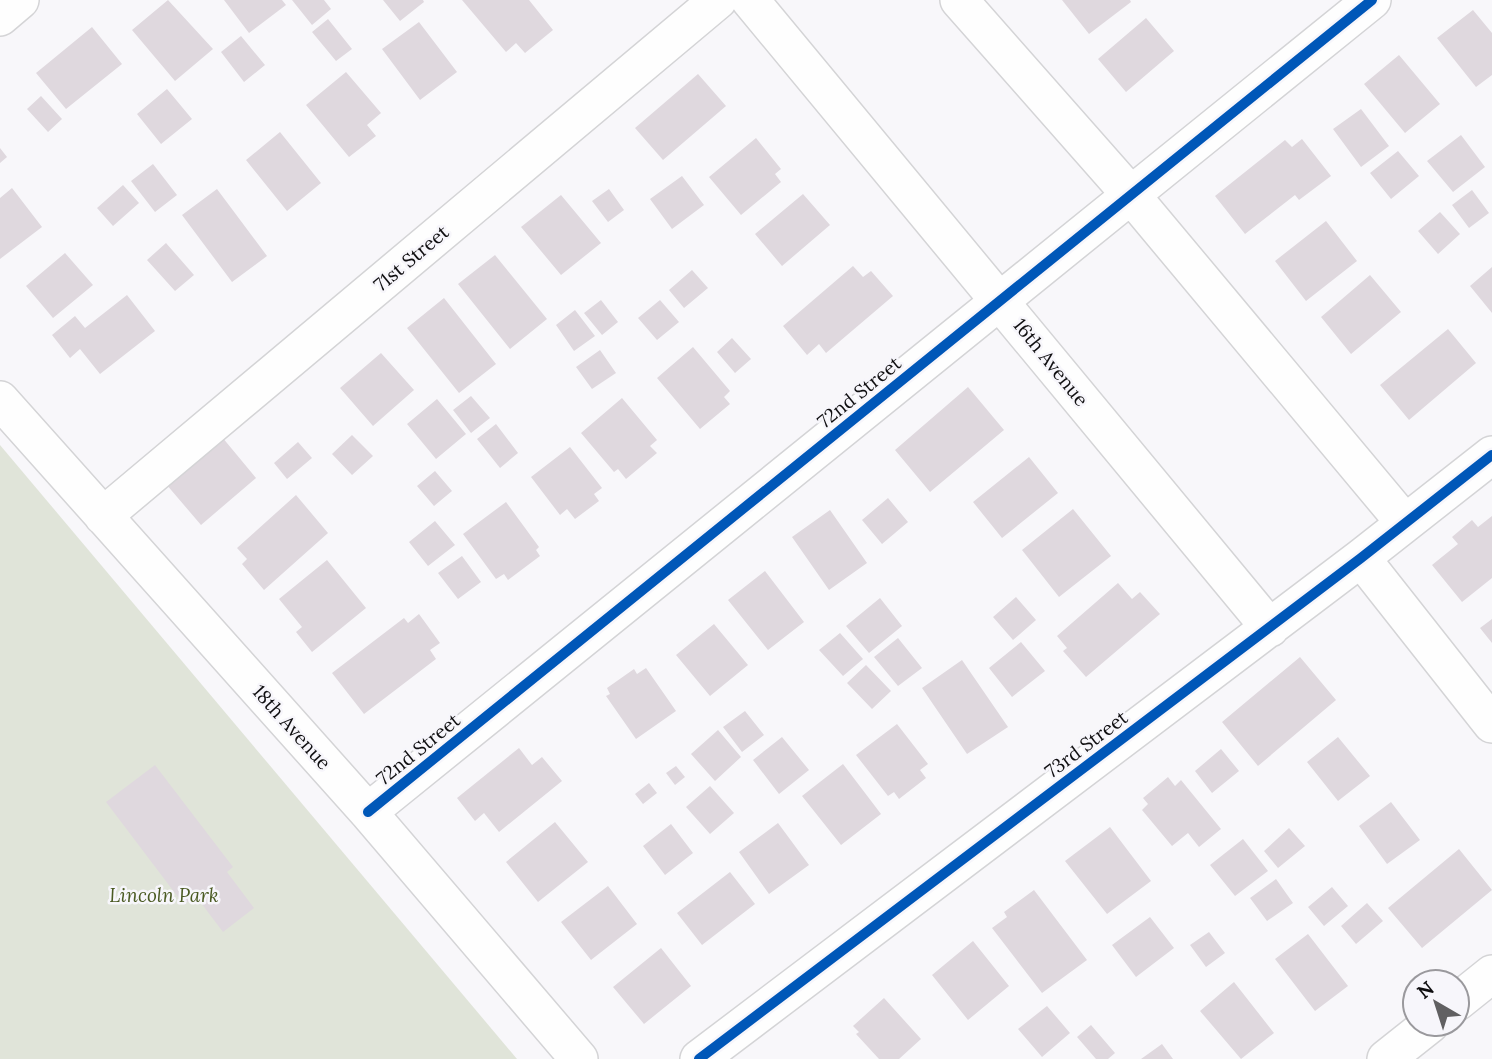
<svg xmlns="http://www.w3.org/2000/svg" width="1492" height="1059" font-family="Lora,serif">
  <rect width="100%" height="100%" fill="#f8f7fa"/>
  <path fill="#e0e4d9" d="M0,445l517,614h-517z"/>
  <path fill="#dfd8de" d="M168,0l45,49 -38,32 -43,-51z
    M224,0h58l4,5 -37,28z
    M292,0h32l7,9 -19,16z
    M383,0h40l1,2 -24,19z
    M462,0h67l24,30 -28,23 -9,-10 -10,9z
    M1062,0h68l1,2 -42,32z
    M1473,10l19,23v42l-16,12 -39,-49z
    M1146,18l28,33 -48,41 -28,-33z
    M328,19l24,30 -16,12 -24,-29z
    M419,22l38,50 -37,28 -38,-51z
    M92,27l30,37 -56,45 -30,-36z
    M241,36l24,29 -21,17 -23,-30z
    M1399,55l41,49 -35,29 -41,-49z
    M346,72l35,41 -14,12 9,11 -27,21 -43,-52z
    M698,74l28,32 -63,54 -28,-32z
    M167,89l25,30 -31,25 -24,-30z
    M41,96l21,23 -14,13 -21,-23z
    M1361,109l28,37 -28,21 -28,-38z
    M280,132l41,51 -34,28 -41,-51z
    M1461,135l24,32 -32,25 -26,-31z
    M756,138l25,31 -6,5 6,8 -40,33 -32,-38z
    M1302,139l29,37 -32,24 -4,-5 -50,39 -30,-38 70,-56 7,7z
    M0,148l7,9 -7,6z
    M1398,151l21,25 -28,23 -21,-26z
    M153,164l24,31 -22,17 -24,-31z
    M682,176l22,29 -32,24 -22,-30z
    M123,185l16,18 -26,23 -16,-18z
    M12,188l30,39 -42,32v-61z
    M217,189l50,67 -35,26 -50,-67z
    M609,189l15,21 -16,12 -16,-21z
    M1472,190l17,23 -20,15 -17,-23z
    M803,194l27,31 -48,41 -27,-32z
    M561,195l40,48 -40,32 -40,-48z
    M1440,212l20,22 -22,20 -20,-23z
    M1326,221l31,40 -51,40 -31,-40z
    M166,243l28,32 -19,16 -28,-31z
    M65,253l28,32 -40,33 -27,-32z
    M495,255l52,64 -37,30 -52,-65z
    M853,266l10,11 8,-6 22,25 -67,57 -7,-9 -12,11 -24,-29z
    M1492,267v46l-22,-27z
    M692,270l16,18 -24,20 -15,-18z
    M1370,275l31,37 -50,42 -30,-37z
    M127,295l28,36 -55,43 -20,-25 -10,9 -18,-23 23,-19 10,12z
    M444,298l52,66 -37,29 -52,-65z
    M601,300l17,22 -16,13 -18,-22z
    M660,300l19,22 -22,18 -19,-22z
    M575,310l20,26 -21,15 -18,-26z
    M1448,329l28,34 -67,57 -29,-35z
    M732,338l19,21 -16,14 -18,-21z
    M693,347l37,44 -6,6 6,7 -30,25 -43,-51z
    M600,350l16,23 -24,16 -16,-22z
    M381,353l33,37 -41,36 -33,-38z
    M968,387l36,43 -74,62 -35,-42z
    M471,396l19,22 -19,15 -18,-23z
    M622,398l35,42 -7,6 7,7 -31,26 -8,-10 -4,3 -33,-39z
    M437,399l29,35 -30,25 -29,-35z
    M496,424l22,29 -18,15 -23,-29z
    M352,435l21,21 -21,19 -20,-21z
    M222,437l34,41 -55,47 -35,-41z
    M298,442l14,16 -25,21 -13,-16z
    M570,447l32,41 -8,6 5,7 -24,18 -8,-10 -7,6 -29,-38z
    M1029,457l29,36 -56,45 -29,-36z
    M435,471l17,20 -18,15 -17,-20z
    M296,495l32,38 -64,57 -22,-26 5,-5 -10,-11z
    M888,498l20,24 -26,22 -20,-24z
    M506,502l33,45 -3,3 4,6 -32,24 -4,-6 -8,5 -33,-45z
    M1073,509l38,47 -52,41 -37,-47z
    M830,510l37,53 -38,27 -37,-53z
    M1492,516v62l-30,24 -30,-37 26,-21 -6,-7 20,-17 6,7z
    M435,521l20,24 -27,21 -19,-24z
    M462,556l19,26 -23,17 -20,-26z
    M327,560l39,48 -54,44 -16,-20 6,-5 -23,-28z
    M765,571l39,51 -36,28 -40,-50z
    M1118,583l14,16 8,-7 20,22 -74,63 -23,-26 4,-3 -10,-12z
    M1016,597l20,23 -23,20 -20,-23z
    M880,598l22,28 -33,27 -23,-27z
    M419,614l21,29 -10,7 6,9 -72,55 -32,-41 72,-55 4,5z
    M1492,619v24l-12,-15z
    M714,624l34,41 -38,31 -34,-41z
    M840,633l23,26 -20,17 -24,-26z
    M898,638l24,30 -24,18 -24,-29z
    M1021,642l24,29 -33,26 -23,-29z
    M1300,657l36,43 -78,66 -36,-44z
    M962,660l46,67 -41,27 -45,-66z
    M866,665l25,26 -19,18 -25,-26z
    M646,668l30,43 -40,28 -30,-43 4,-2 -3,-6 27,-19 3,5z
    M745,711l19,24 -22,17 -19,-25z
    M897,724l31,40 -8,6 6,8 -27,21 -5,-7 -6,4 -32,-41z
    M718,730l23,27 -26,24 -24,-27z
    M782,737l27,33 -30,24 -26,-34z
    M1338,737l32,39 -32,25 -31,-39z
    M519,748l13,17 10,-8 20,24 -63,51 -15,-19 -9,8 -18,-23z
    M1221,749l18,22 -27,22 -17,-22z
    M843,764l38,50 -40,31 -39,-49z
    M155,765l78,102 -6,5 27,36 -31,24 -28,-37 -11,10 -78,-103z
    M676,766l9,11 -10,8 -9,-12z
    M1168,777l7,9 6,-6 40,49 -22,18 -11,-14 -16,13 -30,-36 6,-6 -5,-6z
    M649,783l8,10 -14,11 -8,-10z
    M710,786l24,27 -24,21 -24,-27z
    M1391,802l29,38 -33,24 -28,-38z
    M555,822l33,40 -50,40 -32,-40z
    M778,823l31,42 -40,29 -30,-42z
    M671,824l22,29 -28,22 -22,-29z
    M1110,827l41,54 -44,33 -42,-53z
    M1289,828l16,18 -27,22 -14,-17z
    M1243,839l25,32 -33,25 -25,-31z
    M1459,849l33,41 -70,58 -34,-40z
    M730,872l25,32 -53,41 -25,-32z
    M1276,879l17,24 -26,18 -17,-23z
    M608,886l29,38 -46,36 -30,-38z
    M1332,887l16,19 -24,20 -16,-19z
    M1034,890l53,70 -45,33 -50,-65 15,-11 -3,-5z
    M1367,903l16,18 -27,23 -15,-18z
    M1150,917l24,31 -38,29 -24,-32z
    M1209,932l16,21 -19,14 -16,-22z
    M1308,934l40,52 -33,25 -40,-52z
    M973,941l36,45 -41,34 -36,-45z
    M661,948l30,38 -47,38 -31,-37z
    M1234,982l40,51 -33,26 -41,-48z
    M884,998l37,41 -22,20h-20l-23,-25 3,-2 -6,-6z
    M1047,1006l23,27 -28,24 -24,-28z
    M1091,1025l24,28 -7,6h-12l-19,-22z
    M1162,1044l11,15h-32z"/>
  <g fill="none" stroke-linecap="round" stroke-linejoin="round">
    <defs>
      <path id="minor" d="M750,0l520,628
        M959,0l172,195 274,328
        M0,17l20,-17
        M0,400l368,412 211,247
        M103,516l615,-516
        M1361,558l131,166
        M368,812l1004,-812
        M1457,1002l35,-28
        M699,1059l662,-501 131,-103
        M1386,1059l44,-35"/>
    </defs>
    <use href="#minor" stroke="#d4d4d6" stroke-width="40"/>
    <use href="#minor" stroke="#fefefe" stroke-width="37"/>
    <defs>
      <path id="cycleway" d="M368,812l1004,-812
        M699,1059l662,-501 131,-103"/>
    </defs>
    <use href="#cycleway" stroke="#f7f6fb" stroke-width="15"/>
    <use href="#cycleway" stroke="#0057b8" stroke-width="10"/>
  </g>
  <g text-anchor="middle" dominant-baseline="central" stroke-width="5" stroke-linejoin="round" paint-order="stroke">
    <g font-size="19" fill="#0f0e10" stroke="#f7f6fb">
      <text transform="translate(411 258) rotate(-40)">71st Street</text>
      <text transform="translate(1051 362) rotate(51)">16th Avenue</text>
      <text transform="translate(859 392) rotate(-39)">72nd Street</text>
      <text transform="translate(292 727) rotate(48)">18th Avenue</text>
      <text transform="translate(1086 744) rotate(-37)">73rd Street</text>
      <text transform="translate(418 749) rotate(-39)">72nd Street</text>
    </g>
    <g font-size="19" font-style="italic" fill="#4a5a22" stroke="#f7f6fb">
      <text x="164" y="895">Lincoln Park</text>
    </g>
  </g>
  <g transform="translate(1436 1003) rotate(321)"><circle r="33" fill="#f7f6fb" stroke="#9a999d" stroke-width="2"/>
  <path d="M0-5L12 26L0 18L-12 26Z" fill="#616062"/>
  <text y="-10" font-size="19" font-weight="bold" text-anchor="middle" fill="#0f0e10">N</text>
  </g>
</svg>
